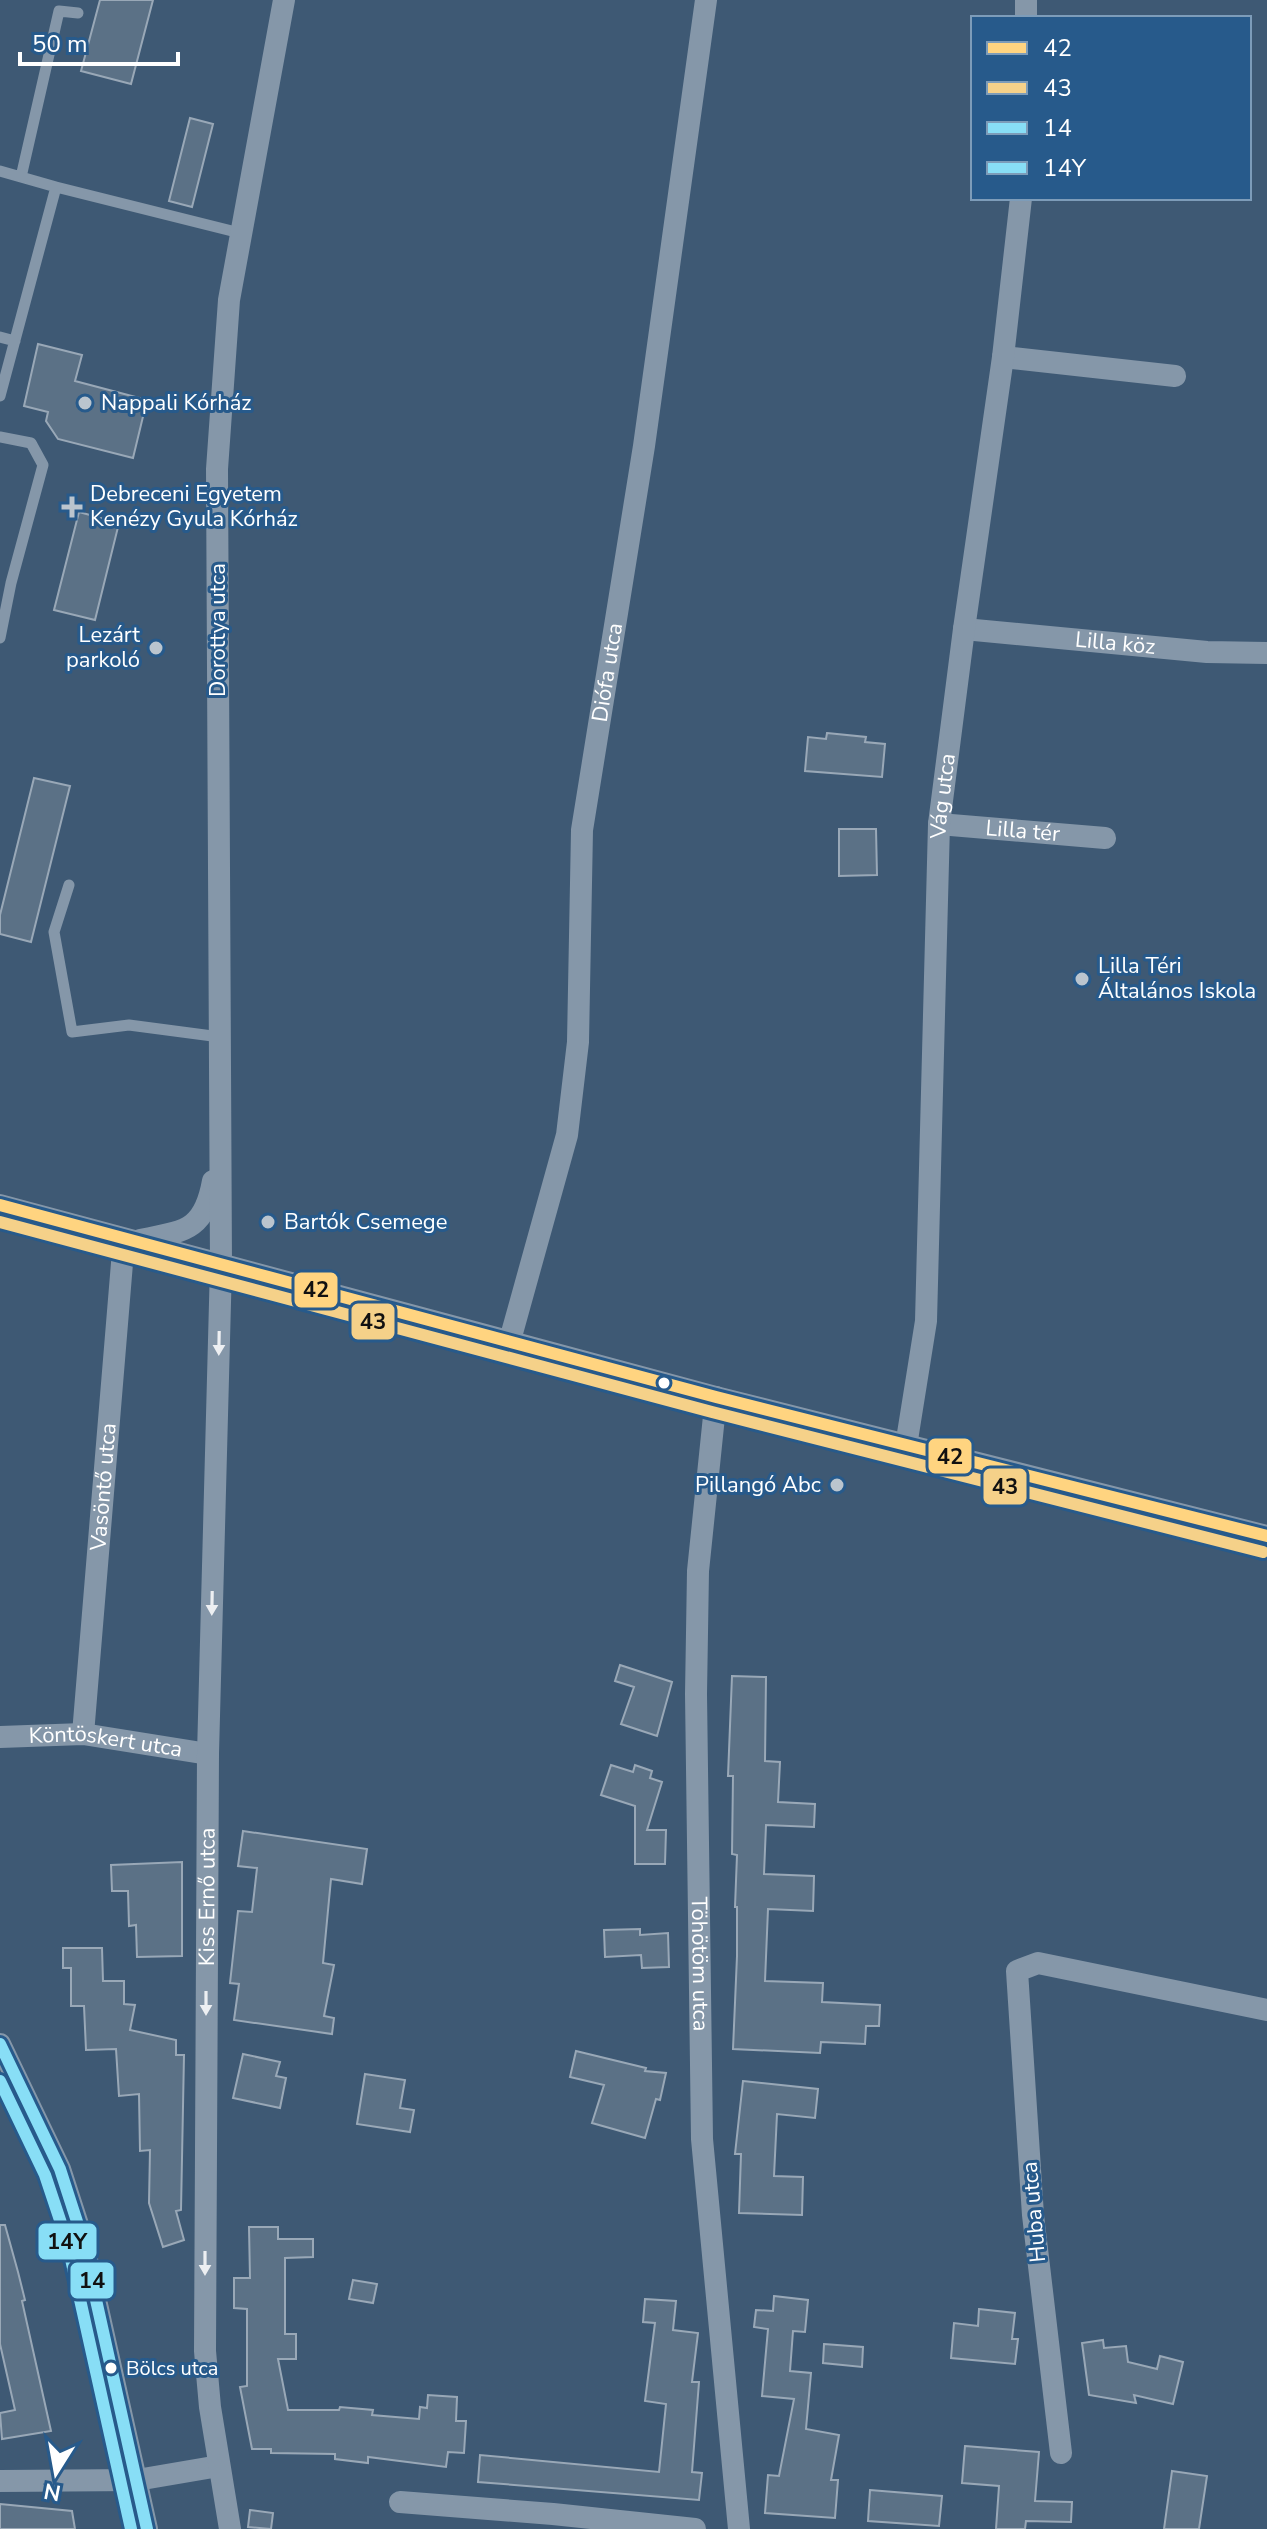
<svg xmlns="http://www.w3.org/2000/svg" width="1267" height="2529" font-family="'Nunito Sans',sans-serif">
  <rect width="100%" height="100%" fill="#3e5974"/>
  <path fill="#5b7186" stroke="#99a8b7" stroke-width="2" d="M100,0h53l-22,84 -50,-13z
    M190,118l23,6 -21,83 -23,-6z
    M38,344l44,11 -7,26 72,19 -14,58 -75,-19 -12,-18 2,-9 -24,-6z
    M79,512l40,11 -24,97 -41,-10z
    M827,733l39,4 -1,5 20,2 -3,33 -77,-6 3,-34 18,2z
    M34,778l36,8 -39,156 -31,-8v-19z
    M839,829h37l1,46 -38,1z
    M620,1665l52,17 -15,54 -36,-12 13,-37 -19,-6z
    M732,1676l34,1 -1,84 15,1 -2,40 37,2 -1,23 -48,-2 -2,49 50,2 -1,35 -45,-2 -3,72 58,2 -1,19 58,3 -1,21h-13l-1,18 -44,-2 -1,11 -87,-4 4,-93v-49h-2l2,-52 -5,-1 1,-78h-5z
    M611,1765l22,7 2,-7 17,6 -2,7 12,4 -15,48h19l-1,34h-30v-58l-34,-11z
    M243,1831l124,18 -5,35 -31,-5 -8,84 11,2 -10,51 10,2 -2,16 -98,-14 5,-36 -9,-1 8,-72 14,1 5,-44 -19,-2z
    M182,1862v94l-45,1 -1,-32 -7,1 -1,-35h-16l-1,-26z
    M640,1929v6l28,-2 1,34 -27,1 -1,-13 -36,2 -1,-27z
    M63,1948h39l1,33h21v23l11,1 -5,25 46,10v15h8l-3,155 -5,1 8,29 -21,7 -14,-44 1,-53 -10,1 -1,-57 -20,2 -3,-47 -30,1 -2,-44h-13v-38h-8z
    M576,2051l70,17 -1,3 21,2 -6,27 -4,-1 -11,39 -53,-15 12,-38 -34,-8z
    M243,2054l37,8 -4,14 10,2 -6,30 -47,-10z
    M365,2074l40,6 -5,28 14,2 -4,22 -53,-8z
    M743,2081l75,8 -3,29 -38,-4 -3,62 29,1 -1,38 -63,-2 2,-59h-6z
    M0,2225h5l13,47 7,28 -3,1 29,130 -49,8 -2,-26 15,-3 -15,-66z
    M249,2227h29v12h35v18l-28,1v76h11v25h-18l10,51h51l1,-3 33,3 -1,5 47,4 1,-12 7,1 1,-13 29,2 -1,24h10l-2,32 -16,-1 -2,15 -78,-10v6l-33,-4v-5l-64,-1v-4h-19l-12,-62 7,-1v-77l-13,-1v-30h16z
    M353,2280l24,4 -4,19 -24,-4z
    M774,2296l34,4 -3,32 -12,-1 -3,40 21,2 -5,56 33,6 -8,45h7l-3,38 -70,-5 3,-38 11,1 15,-77 -32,-3 6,-67 -14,-2 2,-17 17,1z
    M645,2299l31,2 -3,29 25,3 -6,49h7l-7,90 10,1 -3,27 -221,-18 2,-27 179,17 7,-68 -21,-3 10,-78 -12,-1z
    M979,2309l36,4 -3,26h6l-3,25 -64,-6 3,-35 24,3z
    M1103,2340l1,8 22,-2 2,16 29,7 3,-13 23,6 -10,42 -39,-9 2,8 -47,-8 -7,-52z
    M824,2344l39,3 -1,20 -39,-4z
    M965,2446l74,6 -4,49 37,1 -1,20 -45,-1 -1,8h-29l3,-43 -37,-3z
    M1172,2471l35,5 -8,53h-35z
    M870,2490l72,6 -3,30 -71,-5z
    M0,2504l72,7 3,18h-75z
    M250,2510l23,3 -2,16 -23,-2z"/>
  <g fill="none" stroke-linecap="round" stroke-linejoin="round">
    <path stroke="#8597a9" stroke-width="11" d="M0,171l56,16 -56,209
      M21,177l38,-166 19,2
      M56,187l184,46
      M0,337l15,4
      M0,437l31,6 12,22 -32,118 -11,55
      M69,885l-15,47 18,100 57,-7 91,12"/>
    <g stroke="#8597a9" stroke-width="22">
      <path d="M1026,18v-18"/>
      <path d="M1003,357l172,19"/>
      <path id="s1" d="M964,629l243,23 60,1"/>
      <path id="s2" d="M939,824l166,14"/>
      <path d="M0,1205l716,192 551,139"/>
      <path d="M140,1240c45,-9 64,-9 73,-59"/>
      <path id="s3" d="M510,1340l57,-205 11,-93 4,-212 62,-384 62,-446"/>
      <path id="s4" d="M716,1397l-18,174 -2,123 6,445 37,390"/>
      <path id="s5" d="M906,1446l20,-125 13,-497 25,-195 39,-272 18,-159"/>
      <path id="s6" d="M83,1734l41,-495"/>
      <path id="s7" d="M0,1737l83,-3 125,20"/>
      <path d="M0,2044l60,125 22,68 65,292"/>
      <path d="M1061,2453l-28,-238 -16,-244 21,-8 229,47"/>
      <path d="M0,2481l137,-1 82,-14"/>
      <path d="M400,2502l153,12 142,15"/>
      <path id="s8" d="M230,2529l-20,-122 -5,-56 3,-597 13,-489 -4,-796 12,-169 55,-300"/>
    </g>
    <defs>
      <path id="bus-1" d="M0,1205l716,192 551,139"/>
      <path id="bus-2" d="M0,1222l712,190 551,140"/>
      <path id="bus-3" d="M0,2044l60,125 22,68 65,292"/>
      <path id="bus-4" d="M0,2081l45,94 22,66 64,288"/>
    </defs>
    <use href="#bus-1" stroke="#275a8b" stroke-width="18"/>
    <use href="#bus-2" stroke="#275a8b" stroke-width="18"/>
    <use href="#bus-3" stroke="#275a8b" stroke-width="18"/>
    <use href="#bus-4" stroke="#275a8b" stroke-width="18"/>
    <use href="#bus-1" stroke="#ffd480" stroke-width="12"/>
    <use href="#bus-2" stroke="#f5d189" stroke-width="12"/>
    <use href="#bus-3" stroke="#88def6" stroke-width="12"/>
    <use href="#bus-4" stroke="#88def6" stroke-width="12"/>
  </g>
  <defs><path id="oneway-solid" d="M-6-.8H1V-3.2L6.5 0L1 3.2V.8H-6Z" transform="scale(2)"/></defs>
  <g fill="#edeff2">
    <use href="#oneway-solid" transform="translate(219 1343) rotate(91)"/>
    <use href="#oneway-solid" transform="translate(212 1603) rotate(91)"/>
    <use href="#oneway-solid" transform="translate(206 2003) rotate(90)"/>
    <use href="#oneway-solid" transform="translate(205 2263) rotate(90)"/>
  </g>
  <g fill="#bbc5ce" stroke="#275a8b" stroke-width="3">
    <circle cx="85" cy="403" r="8"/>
    <path d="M68 495h8v8h8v8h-8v8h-8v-8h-8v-8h8z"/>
    <circle cx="156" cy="648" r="8"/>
    <circle cx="1082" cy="979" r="8"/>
    <circle cx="268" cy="1222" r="8"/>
    <circle cx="837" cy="1485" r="8"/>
  </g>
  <g fill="#fff" stroke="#275a8b" stroke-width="3">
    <circle cx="664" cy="1383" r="7"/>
    <circle cx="111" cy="2368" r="7"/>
  </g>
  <g text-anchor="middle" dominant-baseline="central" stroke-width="6" stroke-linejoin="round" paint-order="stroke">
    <g font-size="20" fill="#fff" stroke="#275a8b" text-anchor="start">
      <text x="126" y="2368">Bölcs utca</text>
    </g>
    <g font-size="22" fill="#fff" stroke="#275a8b" text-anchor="start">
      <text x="101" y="403">Nappali Kórház</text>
      <text x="90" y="494">Debreceni Egyetem<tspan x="90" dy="25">Kenézy Gyula Kórház</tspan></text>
      <text x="140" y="635" text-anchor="end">Lezárt<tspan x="140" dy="25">parkoló</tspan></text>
      <text x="1098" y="966">Lilla Téri<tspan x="1098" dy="25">Általános Iskola</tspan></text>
      <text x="284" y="1222">Bartók Csemege</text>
      <text x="821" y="1485" text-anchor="end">Pillangó Abc</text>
    </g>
    <g font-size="22" fill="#fff" stroke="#275a8b">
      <text transform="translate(218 630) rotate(-90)">Dorottya utca</text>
      <text stroke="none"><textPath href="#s1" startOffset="152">Lilla köz</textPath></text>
      <text stroke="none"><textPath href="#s3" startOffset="678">Diófa utca</textPath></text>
      <text stroke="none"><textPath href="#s5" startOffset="652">Vág utca</textPath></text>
      <text stroke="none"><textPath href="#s2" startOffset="84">Lilla tér</textPath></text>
      <text stroke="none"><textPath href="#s6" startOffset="248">Vasöntő utca</textPath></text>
      <text stroke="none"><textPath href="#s7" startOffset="106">Köntöskert utca</textPath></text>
      <text stroke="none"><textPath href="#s8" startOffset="634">Kiss Ernő utca</textPath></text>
      <text stroke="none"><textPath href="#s4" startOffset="568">Töhötöm utca</textPath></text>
      <text transform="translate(1034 2212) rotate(-95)">Huba utca</text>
    </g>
  </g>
  <g stroke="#275a8b" stroke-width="3">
    <rect x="293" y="1271" width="46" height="38" rx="8" fill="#ffd480"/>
    <rect x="350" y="1302" width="46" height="39" rx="8" fill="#f5d189"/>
    <rect x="927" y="1437" width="46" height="38" rx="8" fill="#ffd480"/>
    <rect x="982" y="1467" width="46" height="39" rx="8" fill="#f5d189"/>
    <rect x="37" y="2222" width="61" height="39" rx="8" fill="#88def6"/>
    <rect x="69" y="2261" width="46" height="39" rx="8" fill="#88def6"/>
  </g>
  <g font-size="22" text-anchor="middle" font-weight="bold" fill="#111">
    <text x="316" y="1297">42</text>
    <text x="373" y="1329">43</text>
    <text x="950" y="1464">42</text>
    <text x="1005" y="1494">43</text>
    <text x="67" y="2249">14Y</text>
    <text x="92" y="2288">14</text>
  </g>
  <rect x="971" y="16" width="280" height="184" fill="#275a8b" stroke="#7d9cb9" stroke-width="2"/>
  <rect x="987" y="42" width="40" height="12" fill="#ffd480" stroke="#7d9cb9" stroke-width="2"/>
  <text x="1043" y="56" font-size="24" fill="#ffffff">42</text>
  <rect x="987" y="82" width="40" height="12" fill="#f5d189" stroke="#7d9cb9" stroke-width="2"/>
  <text x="1043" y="96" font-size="24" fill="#ffffff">43</text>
  <rect x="987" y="122" width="40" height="12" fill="#88def6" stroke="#7d9cb9" stroke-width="2"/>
  <text x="1043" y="136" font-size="24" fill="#ffffff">14</text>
  <rect x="987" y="162" width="40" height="12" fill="#88def6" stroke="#7d9cb9" stroke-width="2"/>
  <text x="1043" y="176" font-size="24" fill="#ffffff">14Y</text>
  <g transform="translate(56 2473) rotate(191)" stroke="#275a8b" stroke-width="6" paint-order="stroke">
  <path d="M0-6L14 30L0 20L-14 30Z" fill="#ffffff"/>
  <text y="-12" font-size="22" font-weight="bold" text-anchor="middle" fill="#ffffff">N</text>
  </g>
  <path d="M20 52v12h158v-12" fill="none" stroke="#ffffff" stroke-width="4"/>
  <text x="32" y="52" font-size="24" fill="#ffffff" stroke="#275a8b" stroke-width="6" paint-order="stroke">50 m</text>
</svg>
